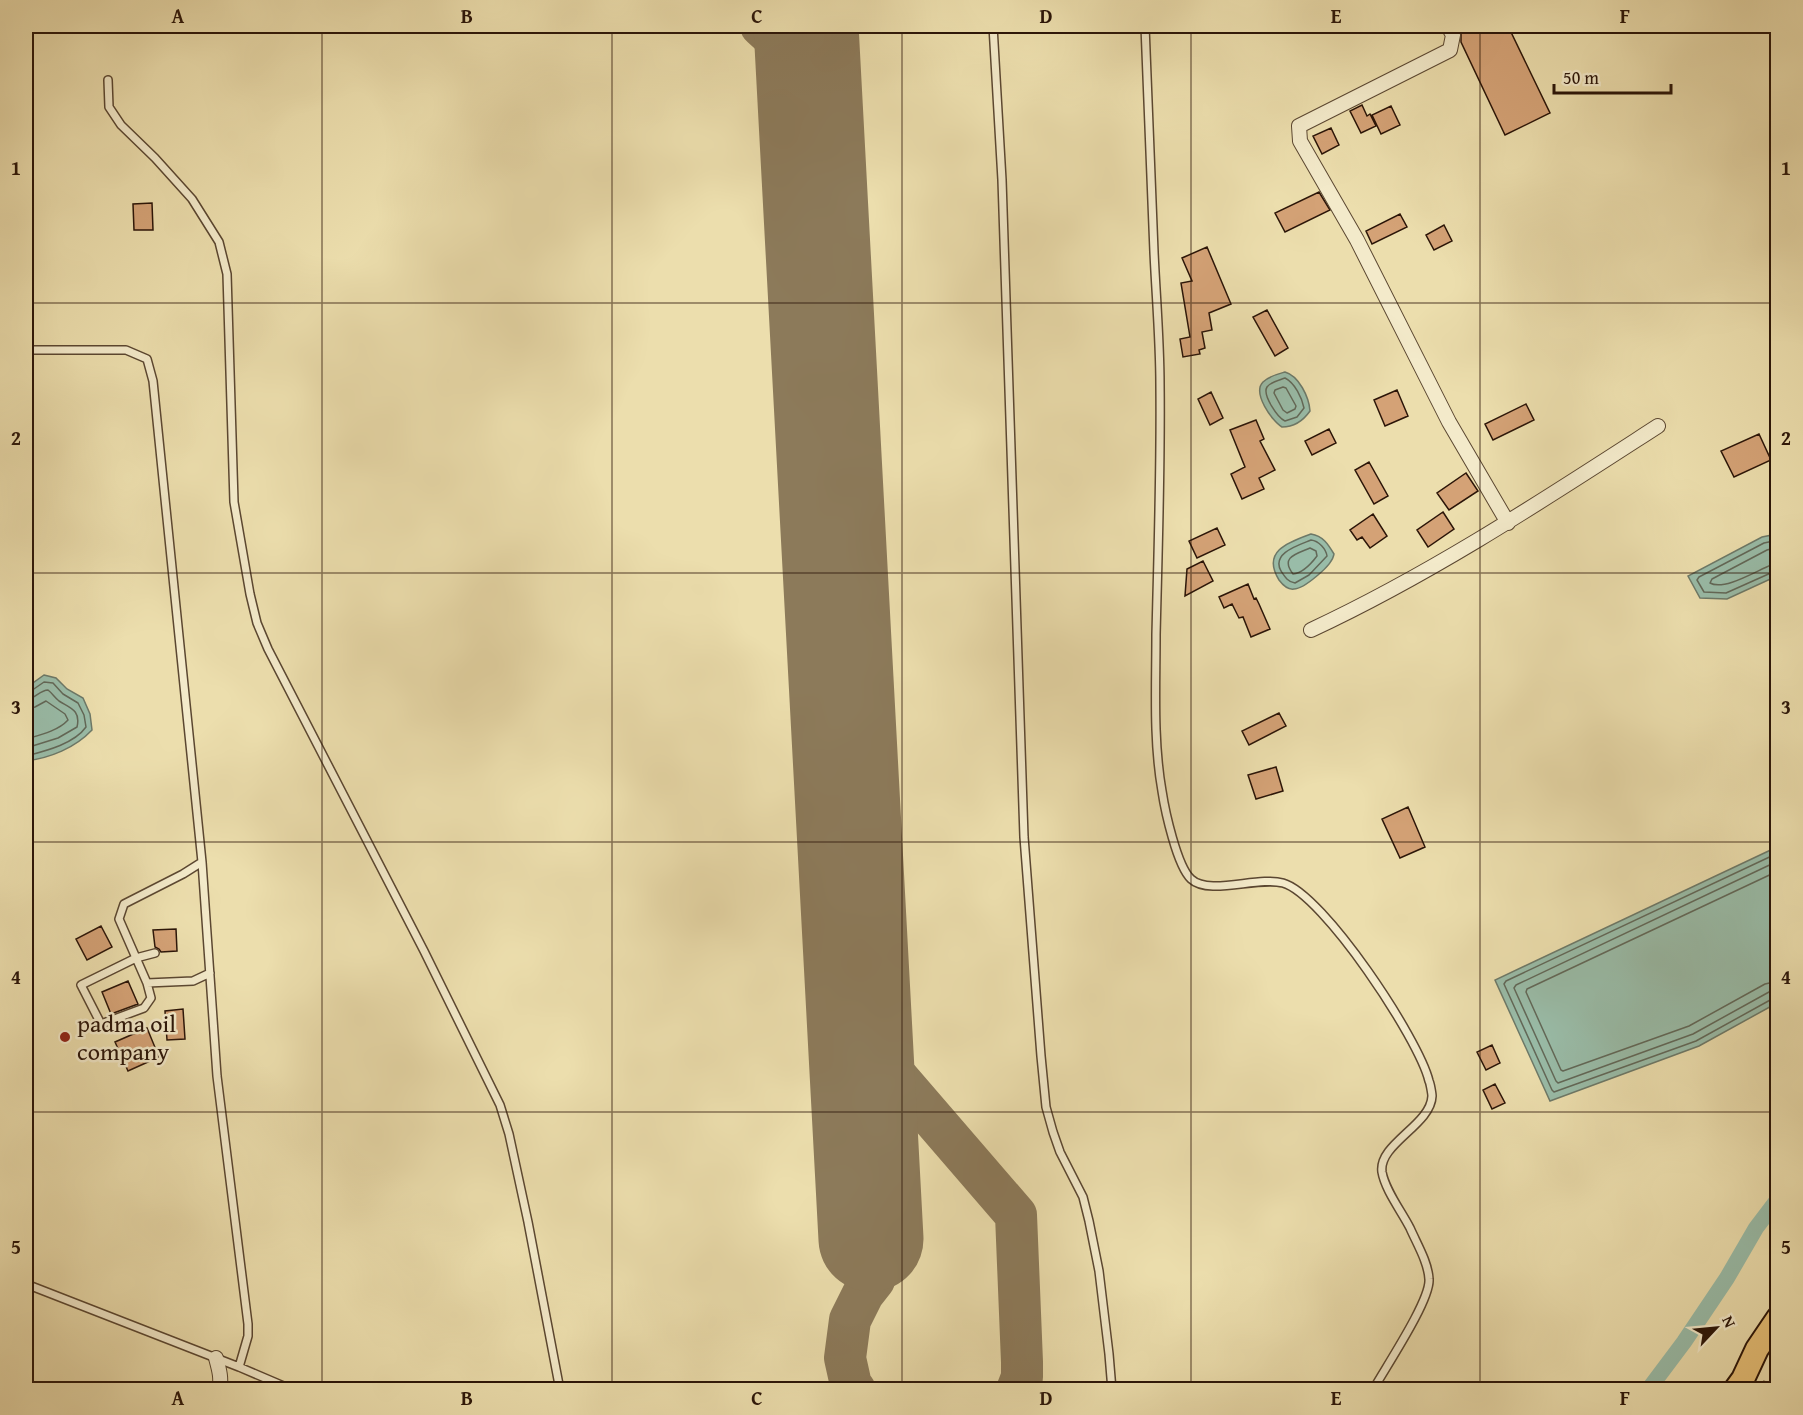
<svg xmlns="http://www.w3.org/2000/svg" width="1803" height="1415" font-family="'Gentium Book Plus',serif">
  <rect width="100%" height="100%" fill="#ecdead"/>
  <filter id="stains"><feTurbulence type="fractalNoise" baseFrequency=".00333" numOctaves="4"/><feColorMatrix values="0 0 0 0 .2 0 0 0 0 .09 0 0 0 0 .02 0 0 0 .5 -.17"/></filter>
  <radialGradient id="worn" r=".72"><stop offset=".6" stop-color="#630" stop-opacity="0"/><stop offset="1" stop-color="#630" stop-opacity=".3"/></radialGradient>
  <path fill="#99bca8" stroke="#6d7968" stroke-width="1.5" d="M1285,372c14,4 24,25 25,39 -7,10 -15,16 -28,16 -10,-6 -30,-34 -19,-45 6,-6 15,-8 22,-10z
    M1311,534c12,2 17,10 23,20 -1,8 -10,16 -16,21 -6,5 -16,14 -24,14 -6,1 -12,-5 -15,-9 -18,-29 10,-38 32,-46z
    M1777,534v42l-50,23 -27,-1 -12,-22 74,-39z
    M44,675l12,3 11,11 16,9 7,16 2,16c-17,18 -42,28 -66,31v-73z
    M1777,847v156l-78,43 -149,55 -55,-121z"/>
  <g fill="none" stroke-linecap="round" stroke-linejoin="round">
    <path stroke="#626858" stroke-width="1.5" d="M1285,378c10,5 17,20 19,30l-7,9 -12,4c-7,-3 -23,-26 -18,-34 3,-5 13,-7 18,-9z
      M1283,387l3,1 10,18 -1,3 -8,4 -4,-3 -9,-17 1,-3z
      M1311,540c8,1 15,9 16,16l-18,19 -14,8c-7,-1 -10,-6 -14,-12 -10,-18 18,-26 30,-31z
      M1778,540l-14,3 -65,34 -2,3 7,12 22,1 47,-21 5,-1
      M1778,547l-11,3 -55,29 -2,4c14,8 46,-12 61,-18l7,-1
      M1310,548l6,3 1,5c-6,8 -15,17 -24,18 -13,-17 3,-20 17,-26z
      M26,692l5,-1 13,-9 9,1 10,11 15,9 6,12 2,12c-12,17 -41,24 -60,29
      M26,700c9,-1 14,-10 22,-10 4,3 7,8 11,11 11,7 22,9 18,26l-19,11 -32,10
      M26,709l9,-2 11,-6 19,13 3,6c-10,11 -28,15 -42,19
      M1778,853l-272,128 -2,3 48,106 2,2 142,-51 76,-42 6,-1
      M1778,861l-262,124 -2,3 42,93 2,2 135,-49 76,-42 9,-2
      M1778,871l-251,118 -1,3 35,78 2,1 126,-45 76,-42 13,-3"/>
    <path stroke="#99bca8" stroke-width="16" d="M1648,1390l36,-48 43,-64 29,-50 22,-29"/>
    <path stroke="#8c7a5a" stroke-width="42" d="M761,26c31,25 41,57 50,94
      M859,1024l13,24 144,167 6,147v15l-5,13
      M855,1390l-4,-5 -6,-27 5,-38 13,-26 11,-14 -3,-41"/>
    <path stroke="#8c7a5a" stroke-width="105" d="M806,26l65,1213"/>
  </g>
  <path fill="#d4a276" stroke="#2b1508" stroke-width="1.5" d="M1458,26h50l42,87 -45,22 -44,-93v-11z
    M1362,105l5,11 3,-2 6,12 -15,7 -11,-22z
    M1391,106l9,19 -19,9 -9,-19z
    M1331,128l8,17 -17,9 -9,-18z
    M1319,192l11,18 -45,22 -10,-19z
    M152,203l1,27h-19l-1,-26z
    M1400,214l7,13 -35,17 -6,-13z
    M1444,225l8,16 -18,9 -8,-15z
    M1207,247l24,57 -22,9 3,17 -10,2 3,16 -6,2 1,4 -17,3 -3,-18 10,-2 -9,-54 11,-2 -10,-23z
    M1267,310l21,38 -13,8 -22,-39z
    M1397,390l11,26 -23,10 -11,-26z
    M1211,392l12,26 -13,7 -12,-26z
    M1526,404l8,16 -41,20 -8,-16z
    M1256,420l8,19 -4,2 15,29 -16,8 5,11 -22,10 -11,-25 14,-7 -15,-37z
    M1329,429l7,14 -24,12 -7,-14z
    M1759,434l12,26 -37,17 -13,-26z
    M1369,462l19,34 -14,8 -19,-34z
    M1466,473l12,18 -29,19 -12,-17z
    M1443,512l11,17 -26,18 -11,-17z
    M1373,514l14,22 -17,12 -8,-11 -5,3 -7,-10z
    M1217,528l8,17 -28,13 -8,-17z
    M1203,561l10,20 -28,15 2,-27z
    M1248,584l6,15 2,-1 3,6 11,25 -19,8 -8,-20 -4,1 -7,-14 -8,4 -5,-11z
    M1279,713l7,13 -37,19 -7,-14z
    M1276,767l7,24 -27,8 -8,-24z
    M1408,807l17,40 -25,11 -18,-39z
    M101,926l11,21 -25,13 -11,-21z
    M176,929l1,22 -16,1 -2,-3 -4,-2 -2,-17z
    M128,981l10,23 -27,10 -9,-22z
    M183,1009l2,30 -18,1 -2,-29z
    M147,1028l12,29 -31,14 -13,-29z
    M1492,1045l8,18 -14,7 -9,-18z
    M1495,1084l10,19 -13,6 -9,-19z"/>
  <g fill="none" stroke-linecap="round" stroke-linejoin="round">
    <defs>
      <path id="service" d="M993,26l9,154 22,657 17,219 5,51 7,25 7,20 23,45 6,24 10,50 10,83 3,36
        M1145,26c3,75 6,151 9,226 2,44 6,89 6,133 1,83 -2,167 -4,250 0,52 -3,105 6,156 3,20 15,75 29,88 18,17 67,-3 92,4 40,11 136,156 146,198 1,1 3,13 3,15 -1,29 -54,48 -50,76 3,18 20,40 28,56 7,16 18,34 19,51 2,21 -44,89 -56,111
        M108,80l1,27 12,18 34,33 37,41 27,43 8,32 7,228 16,92 7,29 11,26 156,302 76,154 9,29 19,88 32,168
        M26,350h100l21,9 6,22 49,481 -19,12 -59,30 -5,15 28,64 46,-2 17,-8
        M202,862l15,214 31,248v12l-9,31 54,23
        M147,983l4,15 -7,10 -43,16 -20,-39 55,-27 19,-5
        M26,1284l213,83"/>
      <path id="minor" d="M1448,26l5,9 -3,15 -151,76 1,15 57,99 92,182 59,101
        M1311,630c122,-57 234,-131 347,-204
        M216,1358c3,11 6,21 3,32"/>
      <path id="trunk" d="M1735,1390l8,-11 14,-30 21,-31"/>
    </defs>
    <use href="#service" stroke="#5b4731" stroke-width="10"/>
    <use href="#minor" stroke="#5b4731" stroke-width="16"/>
    <use href="#trunk" stroke="#2b1508" stroke-width="26"/>
    <path stroke="#2b1508" stroke-width="3" stroke-dasharray="4.5 3" stroke-linecap="butt" d="M1763,1382l15,3"/>
    <use href="#service" stroke="#f3eaca" stroke-width="7"/>
    <use href="#minor" stroke="#f3eaca" stroke-width="14"/>
    <use href="#trunk" stroke="#e6bf76" stroke-width="22"/>
  </g>
  <path fill="none" stroke="#2b1508" stroke-width="1.5" stroke-opacity="0.55" d="M322,26v1364M612,26v1364M902,26v1364M1191,26v1364M1480,26v1364M26,303h1752M26,573h1752M26,842h1752M26,1112h1752"/>
  <circle fill="#8f2418" stroke="#f3eaca" stroke-width="2" cx="65" cy="1037" r="6"/>
  <g text-anchor="middle" dominant-baseline="central" stroke-width="5" stroke-linejoin="round" paint-order="stroke">
    <g font-size="24" fill="#2b1508" stroke="#f3eaca" text-anchor="start">
      <text x="77" y="1023">padma oil<tspan x="77" dy="28">company</tspan></text>
    </g>
  </g>
  <rect width="1803" height="1415" fill="none" stroke="#ecdead" stroke-width="66"/>
  <g transform="translate(1716 1328) rotate(64)" stroke="#f3eaca" stroke-width="4.5" paint-order="stroke">
  <path d="M0-4.5L10 22L0 15L-10 22Z" fill="#2b1508"/>
  <text y="-9" font-size="16" font-weight="bold" text-anchor="middle" fill="#2b1508">N</text>
  </g>
  <path d="M1554 84v9h117v-9" fill="none" stroke="#2b1508" stroke-width="3"/>
  <text x="1563" y="84" font-size="18" fill="#2b1508" stroke="#f3eaca" stroke-width="4.5" paint-order="stroke">50 m</text>
  <rect x="33" y="33" width="1737" height="1349" fill="none" stroke="#2b1508" stroke-width="2"/>
  <g font-size="20" text-anchor="middle" font-weight="bold" fill="#2b1508">
    <text x="178" y="23">A</text>
    <text x="467" y="23">B</text>
    <text x="757" y="23">C</text>
    <text x="1046" y="23">D</text>
    <text x="1336" y="23">E</text>
    <text x="1625" y="23">F</text>
    <text x="16" y="175">1</text>
    <text x="1786" y="175">1</text>
    <text x="16" y="445">2</text>
    <text x="1786" y="445">2</text>
    <text x="16" y="714">3</text>
    <text x="1786" y="714">3</text>
    <text x="16" y="984">4</text>
    <text x="1786" y="984">4</text>
    <text x="16" y="1254">5</text>
    <text x="1786" y="1254">5</text>
    <text x="178" y="1405">A</text>
    <text x="467" y="1405">B</text>
    <text x="757" y="1405">C</text>
    <text x="1046" y="1405">D</text>
    <text x="1336" y="1405">E</text>
    <text x="1625" y="1405">F</text>
  </g>
  <rect width="100%" height="100%" filter="url(#stains)"/>
  <rect width="100%" height="100%" fill="url(#worn)"/>
</svg>
